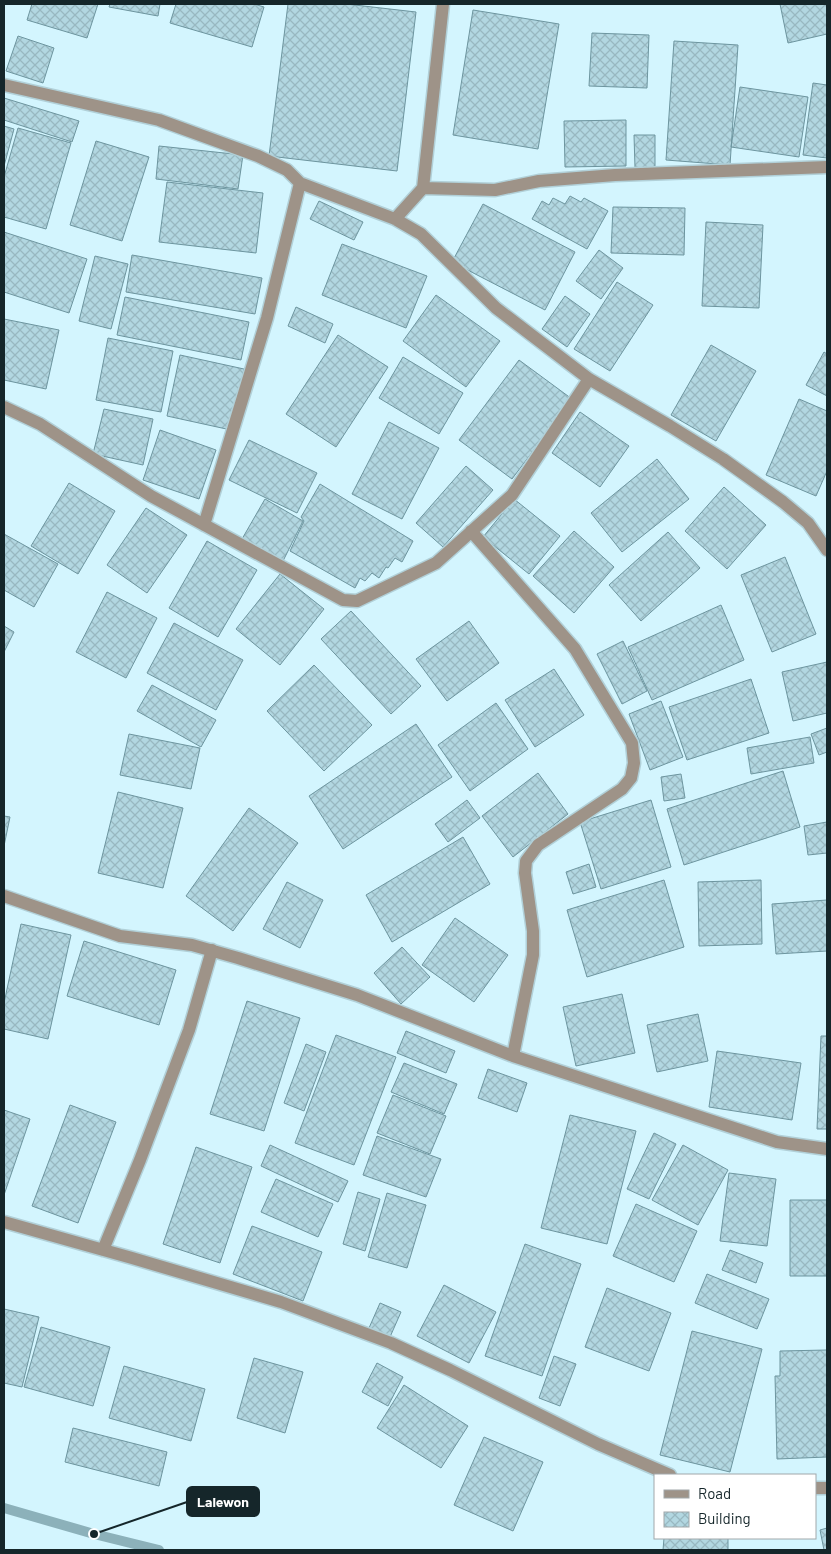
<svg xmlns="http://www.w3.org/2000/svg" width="831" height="1554" font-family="Barlow,sans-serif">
  <defs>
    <pattern id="building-cross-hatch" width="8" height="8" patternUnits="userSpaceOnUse" patternTransform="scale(1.25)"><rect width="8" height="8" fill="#b2d7e1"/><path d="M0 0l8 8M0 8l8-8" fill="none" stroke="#98b8c1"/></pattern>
  </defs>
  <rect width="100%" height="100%" fill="#d3f5fe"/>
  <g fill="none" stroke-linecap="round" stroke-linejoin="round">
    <path stroke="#8cb1ba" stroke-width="10" d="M4,1508l90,26 65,16"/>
  </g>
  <path fill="url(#building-cross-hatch)" stroke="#6d959f" d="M32,4h66l-11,34 -60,-18z
    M110,4h50l-2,12 -49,-9z
    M176,4h78l10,3 -12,40 -82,-24z
    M288,4h58l70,8 -19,159 -128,-15z
    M780,4h47v30l-39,9z
    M473,10l86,14 -21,125 -85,-14z
    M592,33l57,2 -2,53 -58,-2z
    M18,36l36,12 -11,35 -37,-12z
    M674,41l64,4 -8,120 -64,-5z
    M813,83l14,2v73l-24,-3z
    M740,87l68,10 -9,60 -68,-10z
    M4,98l75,23 -7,21 -68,-22z
    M626,120v46l-61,1 -1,-46z
    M4,126l10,3 -10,37z
    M18,128l53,15 -25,86 -42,-12v-40z
    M634,135h21v33h-20z
    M96,141l53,16 -27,84 -52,-16z
    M159,146l84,9 -5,34 -82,-10z
    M167,182l96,11 -7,60 -97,-11z
    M570,196l11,6 3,-4 24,13 -21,38 -55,-30 10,-18 7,4 4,-7 12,6z
    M319,201l44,21 -9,18 -44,-21z
    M483,204l92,48 -30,58 -93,-48z
    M613,207l72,1 -1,47 -73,-2z
    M706,222l57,3 -4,83 -57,-2z
    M4,232l83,27 -18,54 -65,-21z
    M342,244l85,32 -21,52 -84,-33z
    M599,250l24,18 -22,31 -25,-18z
    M132,255l130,23 -7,36 -129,-22z
    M95,256l33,8 -17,65 -32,-8z
    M617,282l36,23 -43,66 -36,-22z
    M436,295l64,46 -34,46 -63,-46z
    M565,296l25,18 -23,33 -25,-18z
    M125,297l124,25 -8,38 -124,-25z
    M296,307l37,17 -8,19 -37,-17z
    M4,319l55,11 -13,59 -42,-9z
    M338,335l50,32 -52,80 -50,-33z
    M108,338l65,13 -12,61 -65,-12z
    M711,345l45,26 -40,70 -45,-26z
    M824,352l3,2v42l-21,-11z
    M180,355l64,14 -13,61 -64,-14z
    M403,357l60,36 -24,41 -60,-36z
    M519,360l53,39 -60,80 -53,-39z
    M799,399l28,12v60l-11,25 -50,-21z
    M104,409l49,10 -10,46 -50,-11z
    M580,412l49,34 -29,41 -48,-34z
    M389,422l50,26 -37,71 -50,-25z
    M160,430l56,20 -17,49 -56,-19z
    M249,440l68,33 -20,40 -68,-33z
    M657,459l32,40 -67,53 -31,-39z
    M466,466l27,24 -50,57 -27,-24z
    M69,483l46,28 -37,63 -47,-28z
    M320,484l93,57 -11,21 -7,-4 -7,10 -2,-1 -7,11 -7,-5 -7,8 -5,-3 -5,10 -65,-37 14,-30 -3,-4z
    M724,487l42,38 -39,44 -42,-38z
    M265,499l38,22 -21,42 -40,-24z
    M514,499l46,37 -31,38 -46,-37z
    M146,508l41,27 -40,58 -40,-28z
    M574,531l40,36 -40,46 -41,-37z
    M668,532l32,36 -59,53 -32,-36z
    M4,534l54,30 -24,43 -30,-17z
    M207,541l50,29 -39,67 -49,-29z
    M785,557l31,77 -44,18 -31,-77z
    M280,574l44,35 -44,56 -44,-36z
    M107,592l50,26 -31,60 -50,-26z
    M721,605l23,55 -92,40 -24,-53z
    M351,611l70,75 -30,28 -70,-75z
    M469,621l30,42 -52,38 -31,-42z
    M174,623l69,37 -27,50 -69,-37z
    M4,626l10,6 -10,20z
    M623,641l24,50 -25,13 -25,-50z
    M827,662v51l-34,8 -11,-49z
    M314,665l58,60 -48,46 -57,-60z
    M554,669l30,46 -49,32 -30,-47z
    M751,679l18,54 -82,27 -18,-53z
    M152,685l64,35 -15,27 -64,-36z
    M661,701l22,56 -33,13 -21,-56z
    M496,703l32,46 -58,42 -32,-46z
    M416,724l36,53 -109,72 -34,-53z
    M827,728v24l-8,3 -8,-21z
    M129,734l71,14 -9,41 -71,-14z
    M810,737l4,26 -63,11 -4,-26z
    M783,771l17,56 -116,38 -17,-56z
    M538,773l30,41 -55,43 -31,-41z
    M681,774l4,24 -21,3 -3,-24z
    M118,792l65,16 -20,80 -65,-15z
    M467,800l13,18 -32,24 -13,-18z
    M651,800l20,67 -70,22 -21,-67z
    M249,808l49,35 -65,88 -47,-35z
    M4,816l6,1 -6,29z
    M827,822v31l-19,2 -4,-29z
    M463,837l27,47 -98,58 -26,-47z
    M589,864l7,23 -23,7 -7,-22z
    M664,880l20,67 -97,30 -20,-67z
    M761,880l1,64 -63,2 -1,-64z
    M287,882l36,18 -23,48 -37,-19z
    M827,900v51l-51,3 -4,-50z
    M455,918l53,37 -34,47 -52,-37z
    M21,924l50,11 -23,104 -44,-10v-26z
    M84,941l92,29 -17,55 -92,-29z
    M402,947l28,30 -29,27 -27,-31z
    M622,994l13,59 -59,13 -13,-59z
    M247,1001l53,17 -36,113 -54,-17z
    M698,1014l10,47 -51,11 -10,-47z
    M406,1031l49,20 -9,22 -49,-20z
    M336,1035l60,22 -42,108 -59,-22z
    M821,1036h6v93h-10z
    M306,1044l20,8 -22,59 -20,-8z
    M717,1051l84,12 -9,57 -83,-13z
    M404,1063l53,21 -13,30 -53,-22z
    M488,1069l39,14 -10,29 -39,-14z
    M393,1095l53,21 -16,38 -53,-21z
    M70,1105l46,17 -38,101 -46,-17z
    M4,1110l26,9 -26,76z
    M570,1115l66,16 -29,113 -66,-16z
    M654,1133l22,11 -27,55 -22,-10z
    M377,1136l64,23 -15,38 -63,-22z
    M270,1145l78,36 -10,21 -77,-36z
    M683,1145l45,25 -30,55 -46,-25z
    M196,1147l56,20 -32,96 -57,-19z
    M729,1173l47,6 -9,67 -47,-5z
    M276,1179l57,25 -15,33 -57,-25z
    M358,1192l22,7 -15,52 -22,-7z
    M387,1193l39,12 -19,63 -39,-11z
    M790,1200h37v76h-37z
    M636,1204l61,27 -23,51 -61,-26z
    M252,1226l70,26 -19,49 -70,-27z
    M525,1244l56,20 -39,112 -57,-20z
    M730,1250l33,13 -7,20 -34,-13z
    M707,1274l62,25 -12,30 -62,-26z
    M444,1285l52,27 -27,51 -52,-27z
    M607,1288l64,25 -22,58 -64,-24z
    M380,1303l21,9 -11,25 -21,-9z
    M4,1309l35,8 -17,70 -18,-4z
    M41,1327l69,20 -17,59 -69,-19z
    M692,1331l70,18 -32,123 -70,-17z
    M827,1350v107l-50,2 -2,-83h5v-25z
    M554,1356l22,8 -16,42 -21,-8z
    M254,1358l49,14 -18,61 -48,-15z
    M377,1363l26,14 -15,29 -26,-14z
    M124,1366l81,23 -14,52 -82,-23z
    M404,1385l64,41 -27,42 -64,-40z
    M73,1428l94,24 -8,34 -94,-24z
    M484,1437l59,25 -30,69 -59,-26z
    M827,1528v22h-3l-4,-20z
    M664,1538h64v12h-65z"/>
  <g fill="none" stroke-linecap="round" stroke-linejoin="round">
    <defs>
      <path id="minor" d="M4,85l155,35 99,36 29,14 13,13 95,36 26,15 75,74 93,71 81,47 53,33 60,43 25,21 19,27
        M423,188l20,-184
        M395,219l28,-31 72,2 44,-9 76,-6 212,-8
        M4,407l36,17 111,72 192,104 14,1 79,-38 76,-68 77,-116
        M204,525l63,-207 33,-135
        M471,531l104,118 57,94 2,20 -3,15 -9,11 -84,56 -12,16 -1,12 8,58v24l-20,101
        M4,896l116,40 72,9 46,13 119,37 156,61 264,86 50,7
        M4,1222l128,36 149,44 110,41 59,27 148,74 72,31
        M103,1250l37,-90 49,-130 23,-80
        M815,1488h12"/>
    </defs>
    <use href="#minor" stroke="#b1d0d8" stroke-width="15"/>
    <use href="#minor" stroke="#9e9388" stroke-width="12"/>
  </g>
  <path fill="none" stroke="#15262a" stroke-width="2" d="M94 1534L187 1502"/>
  <circle fill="#15262a" stroke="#fff" stroke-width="2" cx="94" cy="1534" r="5"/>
  <rect fill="#15262a" stroke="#15262a" stroke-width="2" x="187" y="1487" width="72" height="29" rx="5"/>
  <g font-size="14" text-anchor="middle" font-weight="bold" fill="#fff">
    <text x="223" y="1507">Lalewon</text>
  </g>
  <rect width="831" height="1554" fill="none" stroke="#15262a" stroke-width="10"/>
  <rect x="654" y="1474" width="162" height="65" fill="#ffffff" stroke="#a1a8aa"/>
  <rect x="664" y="1490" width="25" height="8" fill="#9e9388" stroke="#a1a8aa"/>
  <text x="698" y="1499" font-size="15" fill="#15262a">Road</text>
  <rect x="664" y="1512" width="25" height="15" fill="url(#building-cross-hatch)" stroke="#a1a8aa"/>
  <text x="698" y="1524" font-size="15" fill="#15262a">Building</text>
</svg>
